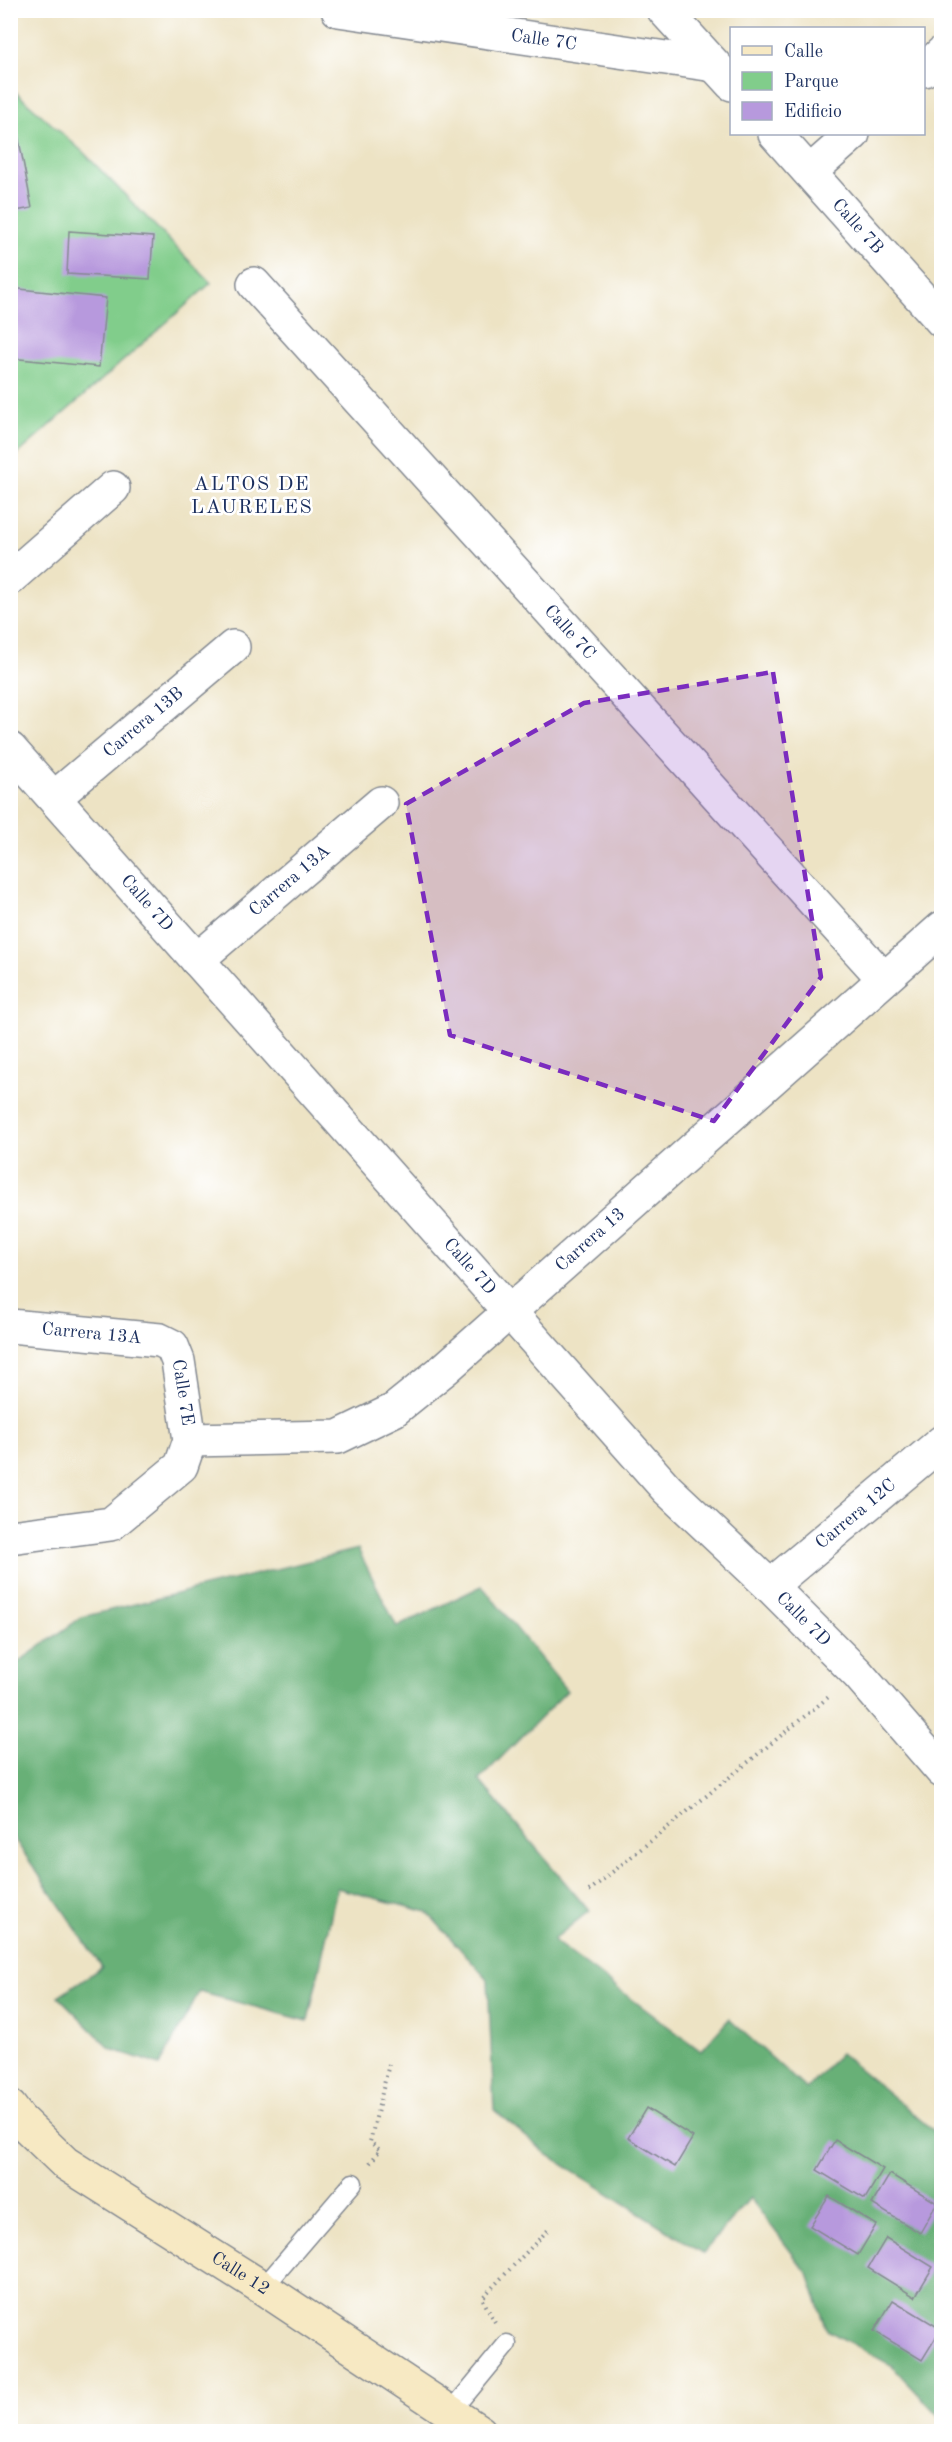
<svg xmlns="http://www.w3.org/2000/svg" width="952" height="2442" viewBox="0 0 952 2442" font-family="'Old Standard TT',serif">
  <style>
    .green { fill: #81cd8b; stroke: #4e7e74; stroke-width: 1.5 }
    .forest { fill: #68b077; stroke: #42706a; stroke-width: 1.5 }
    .building { fill: #b799dd }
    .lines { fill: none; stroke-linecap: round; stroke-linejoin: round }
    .lane-casing { stroke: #848991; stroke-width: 21 }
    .street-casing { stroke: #848991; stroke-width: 36 }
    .secondary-casing { stroke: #848991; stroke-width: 36 }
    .path { stroke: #848991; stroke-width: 4; stroke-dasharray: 1.5 4.5; stroke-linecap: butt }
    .lane { stroke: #fff; stroke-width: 18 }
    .street { stroke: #fff; stroke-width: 33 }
    .secondary { stroke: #f7e9c3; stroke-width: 33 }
    .marked { fill: #7b2cbf; fill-opacity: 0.2; stroke: #7b2cbf; stroke-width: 4.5; stroke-dasharray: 12 8; stroke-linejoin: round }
    .labels { text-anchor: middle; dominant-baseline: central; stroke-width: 5; stroke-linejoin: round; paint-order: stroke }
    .street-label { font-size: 18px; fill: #1b2f5e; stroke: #fff }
    .neighbourhood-label { font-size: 20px; letter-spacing: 1.5px; fill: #1b2f5e; stroke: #fff }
  </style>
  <rect width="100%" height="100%" fill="#fff"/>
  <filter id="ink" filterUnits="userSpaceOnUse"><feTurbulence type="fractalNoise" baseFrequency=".0167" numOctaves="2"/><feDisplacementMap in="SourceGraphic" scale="12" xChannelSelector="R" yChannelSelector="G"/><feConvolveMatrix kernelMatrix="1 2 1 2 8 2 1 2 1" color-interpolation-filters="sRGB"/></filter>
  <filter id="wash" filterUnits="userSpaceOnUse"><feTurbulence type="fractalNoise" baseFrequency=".008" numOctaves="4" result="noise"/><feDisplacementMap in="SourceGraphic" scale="24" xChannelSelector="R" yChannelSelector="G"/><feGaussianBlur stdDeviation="1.35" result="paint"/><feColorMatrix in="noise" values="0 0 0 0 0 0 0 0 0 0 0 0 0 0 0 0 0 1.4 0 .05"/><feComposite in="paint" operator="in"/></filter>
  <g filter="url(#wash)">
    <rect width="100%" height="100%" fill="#ede3c4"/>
    <path class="green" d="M11,88l72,64 128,131 -200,177z"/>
    <path class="forest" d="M358,1549l39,78 85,-41 85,105 -88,89 110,131 -36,29 148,111 28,-32 77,70 34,-36 101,84v281l-50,-53 -64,-35 -19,-56 -58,-76 -47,55 -155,-98 -54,-45 -6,-130 -61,-68 -90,-24 -29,133 -109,-29 -39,73 -49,-16 -53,-53 44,-29 -91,-133 -1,-166 72,-51z"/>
    <g id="blocks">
      <g class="building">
        <path d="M18,135l14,73 -22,4v-76z"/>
        <path d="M69,231l84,6 -3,42 -83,-5z"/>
        <path d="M10,288l96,10 -7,69 -89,-9z"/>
        <path d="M646,2108l47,29 -18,30 -47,-29z"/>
        <path d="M835,2140l48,29 -18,30 -48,-29z"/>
        <path d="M890,2174l47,29 -17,30 -48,-29z"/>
        <path d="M829,2196l47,29 -18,30 -48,-29z"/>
        <path d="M886,2238l47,29 -18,30 -47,-29z"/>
        <path d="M893,2300l48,29 -19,31 -48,-29z"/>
      </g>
    </g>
  </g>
  <g filter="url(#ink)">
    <use href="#blocks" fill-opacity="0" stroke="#848991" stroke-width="1.5"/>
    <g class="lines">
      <g class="lane-casing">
        <g id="lane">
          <path d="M263,2288l90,-105"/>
          <path d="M451,2412l56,-68"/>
        </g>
      </g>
      <g class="street-casing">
        <g id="street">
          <path id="s1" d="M338,10l376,55"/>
          <path d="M664,10l68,74"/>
          <path d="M924,70l18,-17"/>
          <path id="s2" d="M775,134l167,187"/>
          <path d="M810,172l43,-38"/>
          <path id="s3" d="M254,284l630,695"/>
          <path d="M10,578l103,-90"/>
          <path id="s4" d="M10,749l657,740 103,97 88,88 84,97"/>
          <path id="s5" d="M54,798l179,-151"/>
          <path id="s6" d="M197,960l184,-157"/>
          <path id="s7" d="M10,1326l150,14 12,6 6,15 12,79 -9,26 -70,58 -101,13"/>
          <path id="s8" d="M190,1440l148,-3 56,-27 52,-42 496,-440"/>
          <path id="s9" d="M770,1586l172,-144"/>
        </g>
      </g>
      <g class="secondary-casing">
        <g id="secondary">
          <path id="s10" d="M10,2107l9,12 46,44 198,125 217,144"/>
        </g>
      </g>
      <g class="path">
        <path d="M589,1891l242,-196"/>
        <path d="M370,2163l10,-13 -10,-8 20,-82"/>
        <path d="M495,2322l-13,-24 66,-68"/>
      </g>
      <use href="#lane" class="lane"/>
      <use href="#street" class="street"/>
      <use href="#secondary" class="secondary"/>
    </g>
  </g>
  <path class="marked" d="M773,672l48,305 -107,144 -264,-86 -44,-231 178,-101z"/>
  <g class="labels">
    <g class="street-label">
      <text stroke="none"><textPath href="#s1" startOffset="208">Calle 7C</textPath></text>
      <text stroke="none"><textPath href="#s2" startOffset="124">Calle 7B</textPath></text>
      <text stroke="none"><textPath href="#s3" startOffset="470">Calle 7C</textPath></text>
      <text stroke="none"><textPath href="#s5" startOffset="117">Carrera 13B</textPath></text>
      <text stroke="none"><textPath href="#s6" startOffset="122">Carrera 13A</textPath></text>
      <text stroke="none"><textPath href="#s4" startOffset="206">Calle 7D</textPath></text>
      <text stroke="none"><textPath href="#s8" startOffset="470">Carrera 13</textPath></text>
      <text stroke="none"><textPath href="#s4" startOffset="692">Calle 7D</textPath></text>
      <text stroke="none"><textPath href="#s7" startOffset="82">Carrera 13A</textPath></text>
      <text stroke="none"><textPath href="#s7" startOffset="212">Calle 7E</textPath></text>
      <text stroke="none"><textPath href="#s9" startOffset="112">Carrera 12C</textPath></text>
      <text stroke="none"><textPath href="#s4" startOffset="1178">Calle 7D</textPath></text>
      <text stroke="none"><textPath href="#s10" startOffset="286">Calle 12</textPath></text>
    </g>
    <g class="neighbourhood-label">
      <text x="252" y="485">ALTOS DE<tspan x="252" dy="23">LAURELES</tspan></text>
    </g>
  </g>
  <rect width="952" height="2442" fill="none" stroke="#fff" stroke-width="36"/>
  <rect x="730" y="27" width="195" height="108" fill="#ffffff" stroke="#a4acbf" stroke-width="1.5"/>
  <rect x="742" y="46" width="30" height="9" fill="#f7e9c3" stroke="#a4acbf" stroke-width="1.5"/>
  <text x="784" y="57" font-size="18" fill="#1b2f5e">Calle</text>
  <rect x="742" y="72" width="30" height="18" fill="#81cd8b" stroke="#a4acbf" stroke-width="1.5"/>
  <text x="784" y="87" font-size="18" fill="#1b2f5e">Parque</text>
  <rect x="742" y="102" width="30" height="18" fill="#b799dd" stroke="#a4acbf" stroke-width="1.5"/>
  <text x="784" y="117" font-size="18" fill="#1b2f5e">Edificio</text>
</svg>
